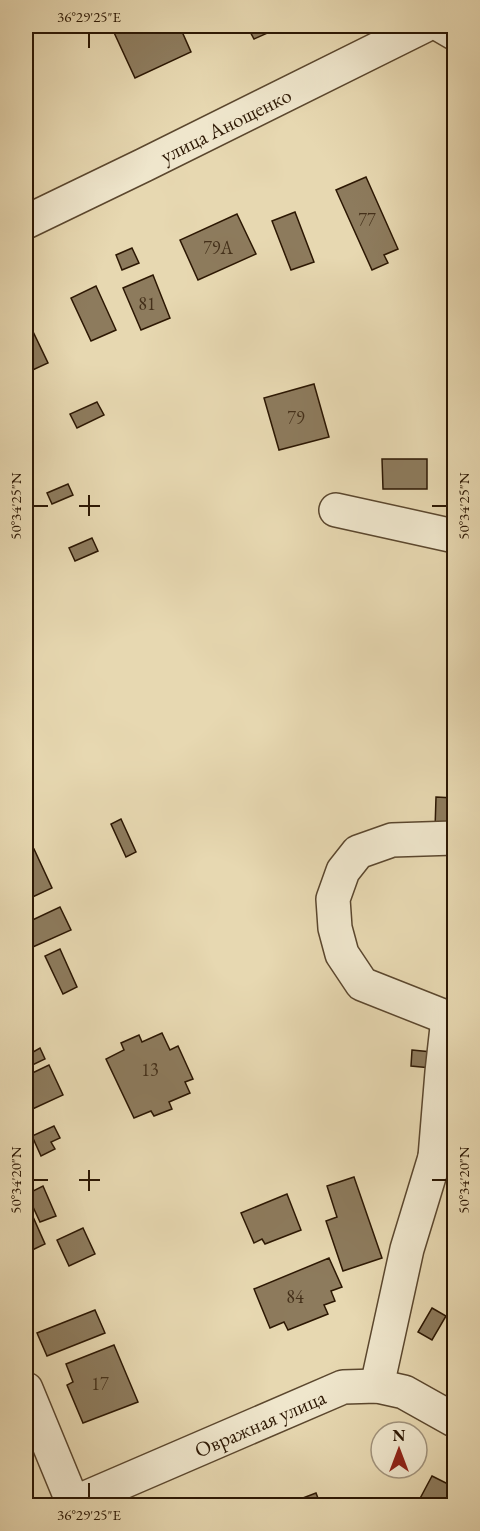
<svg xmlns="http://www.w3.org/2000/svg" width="480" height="1531" viewBox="0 0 480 1531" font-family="'EB Garamond',serif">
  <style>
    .building { fill: #8d7b5d; stroke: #2c1703; stroke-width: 1.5 }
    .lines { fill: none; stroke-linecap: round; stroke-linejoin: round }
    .minor-casing { stroke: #5b472e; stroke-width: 36 }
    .minor { stroke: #efe6cc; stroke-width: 33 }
    .ticks { fill: none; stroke: #2c1703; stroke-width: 2 }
    .labels { text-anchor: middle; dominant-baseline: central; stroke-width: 6; stroke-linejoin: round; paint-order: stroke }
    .number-label { font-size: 18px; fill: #44301a }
    .street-label { font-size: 21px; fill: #2c1703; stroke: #efe6cc }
    .neatline { fill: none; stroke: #2c1703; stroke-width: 2 }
    .ticks-label { font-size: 15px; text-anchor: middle; fill: #2c1703 }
  </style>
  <rect width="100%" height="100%" fill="#e7d8b1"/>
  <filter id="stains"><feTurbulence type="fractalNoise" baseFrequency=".00333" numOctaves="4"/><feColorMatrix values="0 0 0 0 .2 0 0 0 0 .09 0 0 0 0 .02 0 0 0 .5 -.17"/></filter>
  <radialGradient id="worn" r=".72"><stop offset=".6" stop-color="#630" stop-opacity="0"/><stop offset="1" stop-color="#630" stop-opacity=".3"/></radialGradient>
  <g class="building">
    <path d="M111,26h71l-2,1 11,25 -56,26z"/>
    <path d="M247,26h36l-29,13z"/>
    <path d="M366,177l32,72 -14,6 4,8 -16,7 -36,-80z"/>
    <path d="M295,212l19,50 -23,8 -19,-49z"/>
    <path d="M237,214l19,40 -58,26 -18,-40z"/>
    <path d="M132,248l7,15 -17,7 -6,-15z"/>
    <path d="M153,275l17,43 -29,12 -18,-42z"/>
    <path d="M96,286l20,44 -25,11 -20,-43z"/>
    <path d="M26,317l22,46 -22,10z"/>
    <path d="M314,384l15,53 -50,13 -15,-52z"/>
    <path d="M97,402l7,13 -27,13 -7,-14z"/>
    <path d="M382,459h45v30h-44z"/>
    <path d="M68,484l5,11 -21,9 -5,-11z"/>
    <path d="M92,538l6,13 -23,10 -6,-13z"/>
    <path d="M436,797l18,1v32l-19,-1z"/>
    <path d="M121,819l15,33 -10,5 -15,-33z"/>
    <path d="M34,849l18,39 -26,12v-47z"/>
    <path d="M60,907l11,23 -45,20v-27z"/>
    <path d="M60,949l17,38 -14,7 -18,-38z"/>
    <path d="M162,1033l8,17 8,-4 15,33 -8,3 5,11 -21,9 3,7 -18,7 -3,-5 -17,7 -28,-59 18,-9 -3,-7 18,-8 3,7z"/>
    <path d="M40,1048l5,11 -19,9v-12z"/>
    <path d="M412,1050l20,2 -1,16 -20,-2z"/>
    <path d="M49,1065l14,30 -37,17v-36z"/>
    <path d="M54,1126l6,12 -9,4 4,7 -14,7 -9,-20z"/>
    <path d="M354,1177l28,81 -39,13 -17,-50 11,-4 -10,-31z"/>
    <path d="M43,1186l13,30 -16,6 -13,-28z"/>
    <path d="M287,1194l14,36 -36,14 -3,-5 -8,4 -13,-30z"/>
    <path d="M26,1201l19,43 -19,9z"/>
    <path d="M83,1228l12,26 -26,12 -12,-26z"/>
    <path d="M329,1258l13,29 -11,4 4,10 -11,4 4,9 -40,16 -4,-8 -14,6 -16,-39z"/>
    <path d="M432,1308l14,8 -14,24 -14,-8z"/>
    <path d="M95,1310l10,23 -58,23 -10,-23z"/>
    <path d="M114,1345l24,57 -55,21 -16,-38 6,-3 -7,-18z"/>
    <path d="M432,1476l22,11v19h-38z"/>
    <path d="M316,1493l5,13h-39z"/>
  </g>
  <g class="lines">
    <g class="minor-casing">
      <g id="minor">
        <path d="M442,26l12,7"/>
        <path id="s1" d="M26,222l118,-57 280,-139"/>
        <path d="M336,510l118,26"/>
        <path d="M454,838l-62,2 -34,12 -15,19 -10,28 2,29 7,26 20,30 86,34 6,-3"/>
        <path d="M435,1157l7,-85 6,-54"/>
        <path d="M377,1386l30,-137 28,-92 19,-21"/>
        <path d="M26,1389l47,114"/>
        <path id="s2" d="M67,1506l276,-119 34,-1 27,6 50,28"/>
      </g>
    </g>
    <use href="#minor" class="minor"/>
  </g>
  <path class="ticks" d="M89,33v15M89,495v21M33,506h15M79,506h21M432,506h15M89,1170v21M33,1180h15M79,1180h21M432,1180h15M89,1483v15"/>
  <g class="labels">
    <g class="number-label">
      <text x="367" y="219">77</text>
      <text x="218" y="247">79А</text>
      <text x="147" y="303">81</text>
      <text x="296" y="417">79</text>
      <text x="150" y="1069">13</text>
      <text x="295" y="1296">84</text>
      <text x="100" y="1383">17</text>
    </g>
    <g class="street-label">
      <text stroke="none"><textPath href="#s1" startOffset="222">улица Анощенко</textPath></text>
      <text stroke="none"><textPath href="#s2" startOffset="210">Овражная улица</textPath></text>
    </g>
  </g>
  <rect width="480" height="1531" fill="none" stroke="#e7d8b1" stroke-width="66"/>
  <g transform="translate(399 1450)"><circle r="28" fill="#efe6cc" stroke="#a1937c" stroke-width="1.5"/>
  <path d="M0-4.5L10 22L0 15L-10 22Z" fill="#8f2418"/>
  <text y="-9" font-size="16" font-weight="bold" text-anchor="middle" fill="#2c1703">N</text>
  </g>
  <rect x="33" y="33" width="414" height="1465" class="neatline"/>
  <g class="ticks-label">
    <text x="89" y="22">36°29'25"E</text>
    <text transform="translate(16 506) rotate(-90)" y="5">50°34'25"N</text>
    <text transform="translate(464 506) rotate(-90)" y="5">50°34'25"N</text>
    <text transform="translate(16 1180) rotate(-90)" y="5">50°34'20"N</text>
    <text transform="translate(464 1180) rotate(-90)" y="5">50°34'20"N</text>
    <text x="89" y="1520">36°29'25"E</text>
  </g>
  <rect width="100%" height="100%" filter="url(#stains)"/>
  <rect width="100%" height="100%" fill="url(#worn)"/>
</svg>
